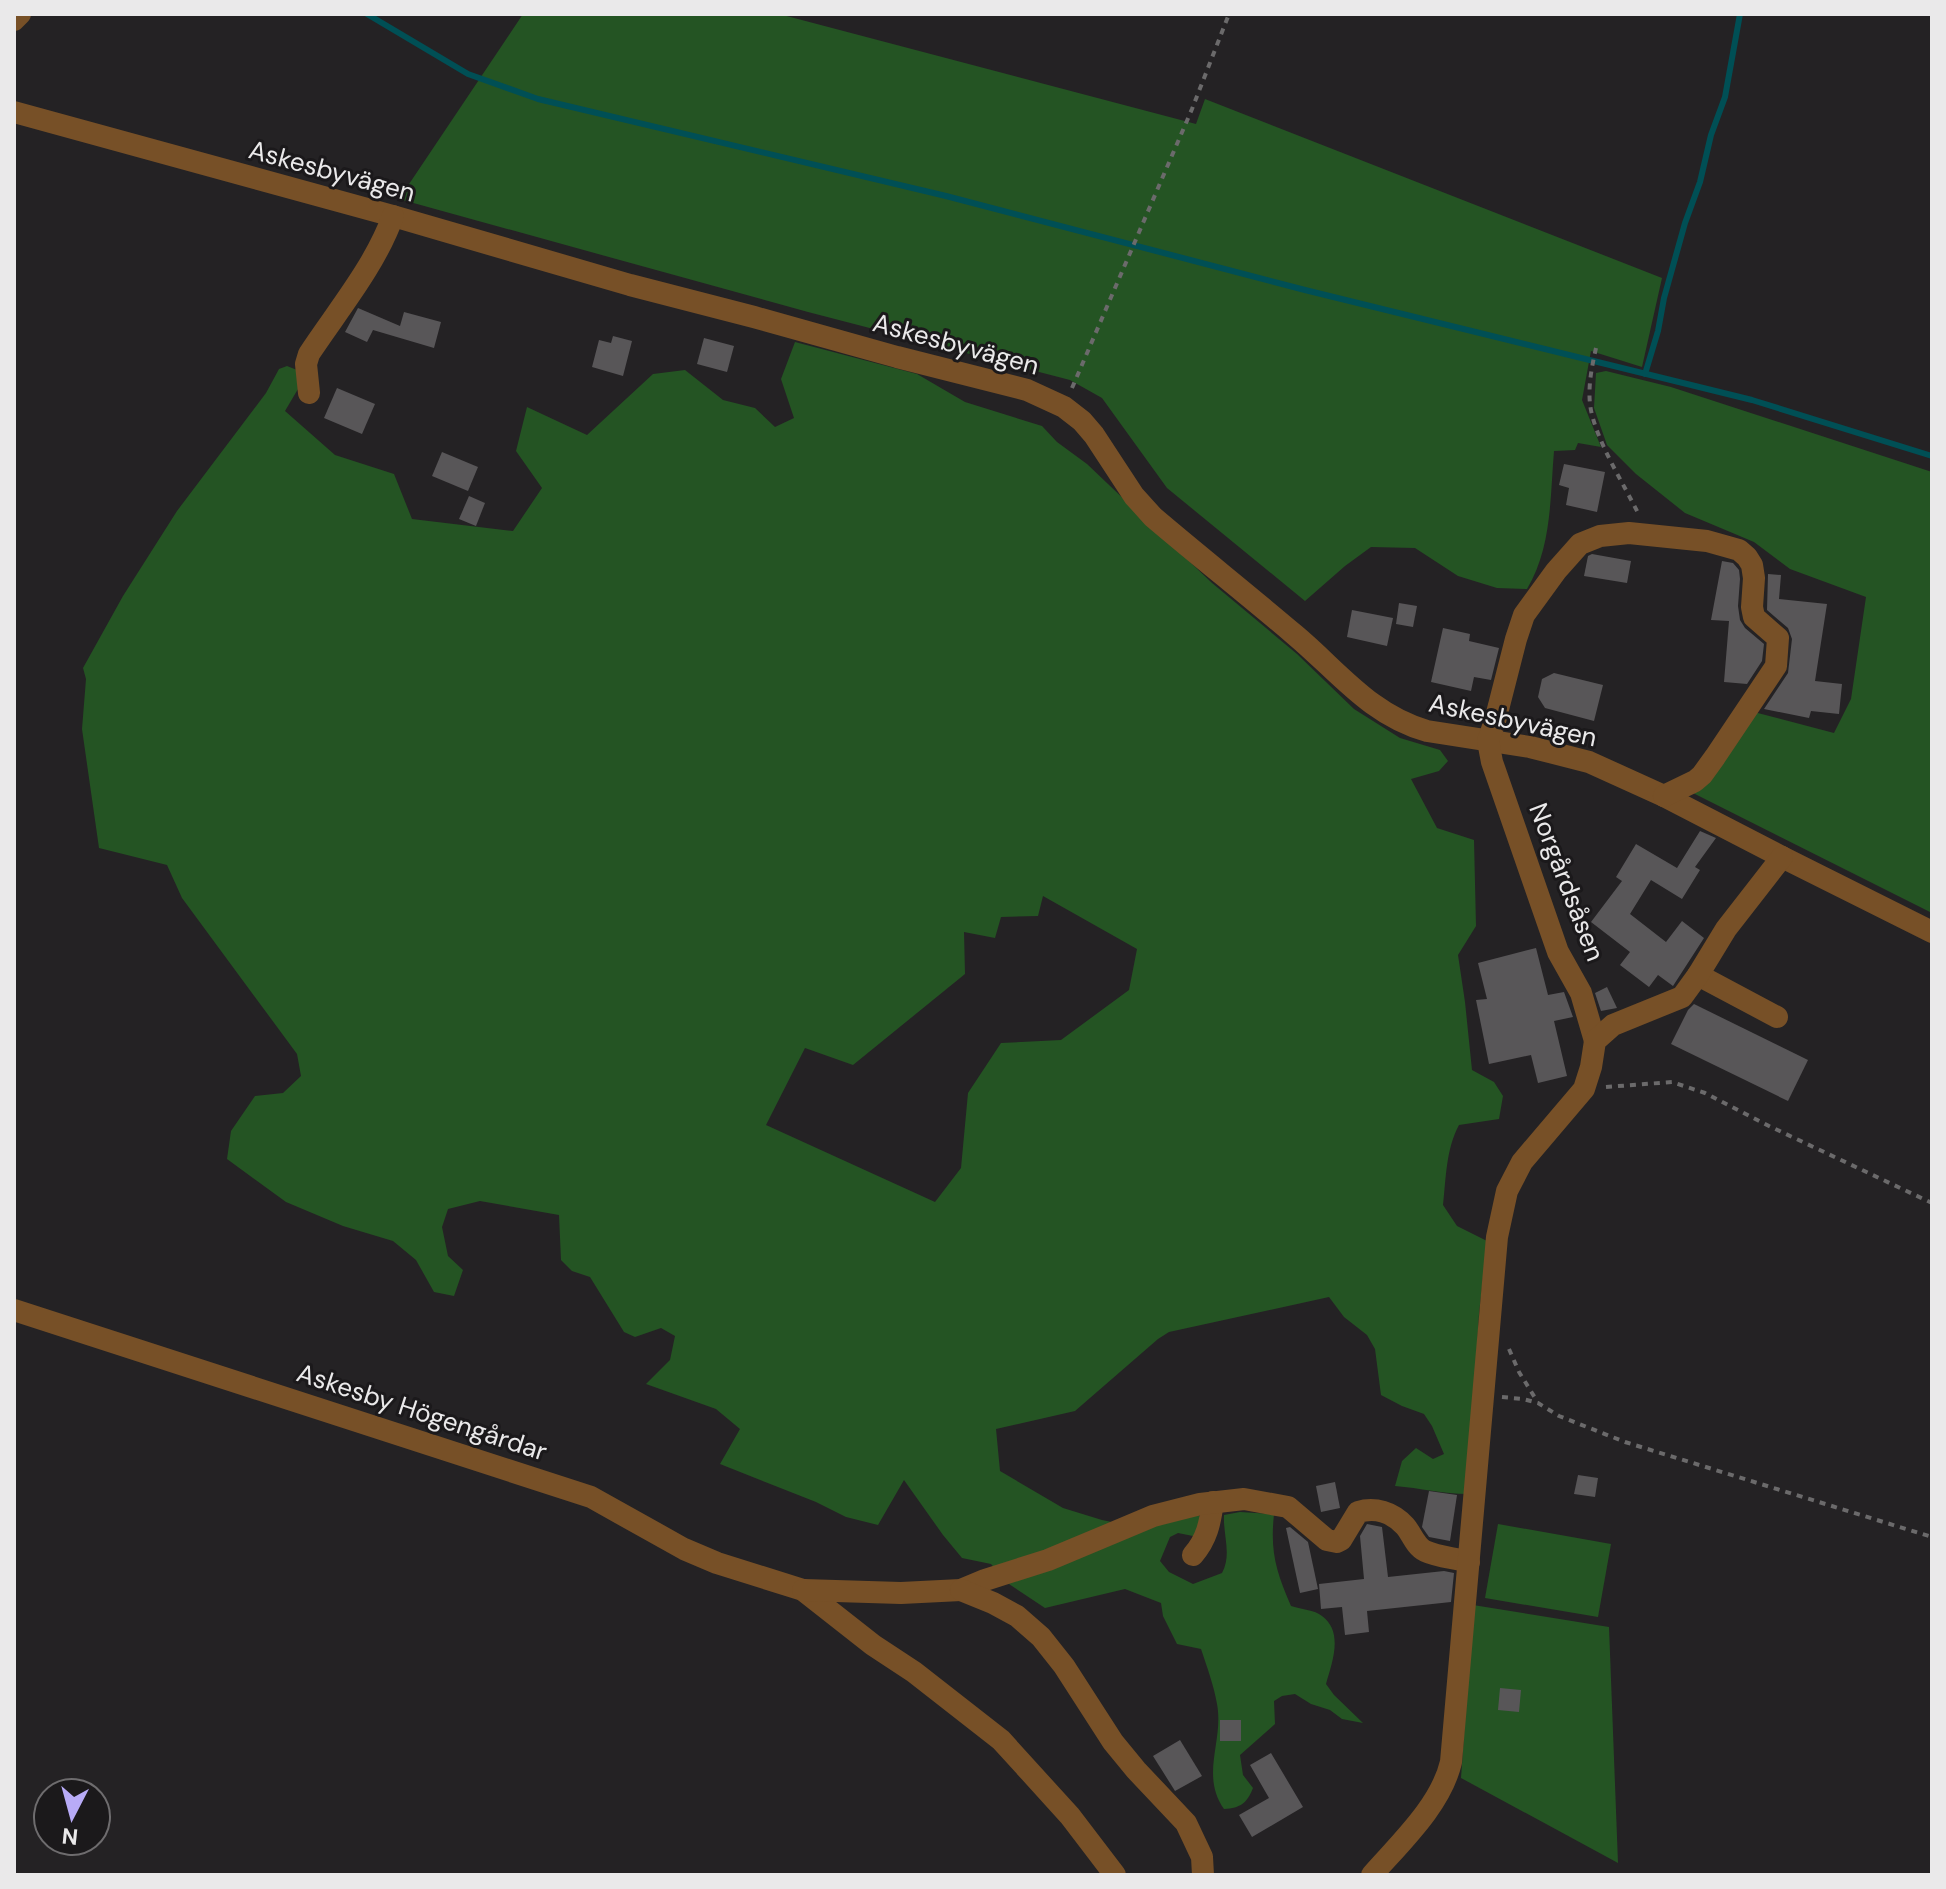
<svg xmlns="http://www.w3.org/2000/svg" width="1946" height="1889" viewBox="0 0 1946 1889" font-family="'DM Sans',sans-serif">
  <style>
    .green { fill: #245423; fill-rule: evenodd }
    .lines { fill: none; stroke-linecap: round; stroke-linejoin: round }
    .stream { stroke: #004f55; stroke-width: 6 }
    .building { fill: #585658 }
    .path { stroke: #6b6a6b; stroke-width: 4; stroke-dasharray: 6 6; stroke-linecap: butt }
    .minor { stroke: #775027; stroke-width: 22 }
    .labels { text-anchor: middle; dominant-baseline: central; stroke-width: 6; stroke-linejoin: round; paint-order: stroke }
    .street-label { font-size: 26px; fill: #eae9ea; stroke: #1b191b }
  </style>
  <rect width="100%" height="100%" fill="#242224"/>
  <g class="green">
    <path d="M523,14h256l417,110 9,-25 457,179 -20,89 -51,-16 -9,49 19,47 -23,-4 -3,7 -21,1c-4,47 -2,96 -27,138l-30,-1 -39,-12 -43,-28 -44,-1 -26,19 -40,35 -138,-113 -65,-90 -32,-18 -262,-68 -409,-113z"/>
    <path d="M795,342l122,32 48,28 77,24 15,16 30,22 125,119 85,71 57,55 46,29 40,12 8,11 -9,10 -28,8 26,49 37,12 2,86 -18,29 7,47 7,68 22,12 9,14 -4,23 -40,6c-13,24 -13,53 -16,80l14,21 30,15 -8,73 -11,180c-25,0 -48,-6 -73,-8l7,-25 14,-13 17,11 11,-5 -12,-28 -8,-12 -22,-8 -21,-11 -6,-46 -8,-14 -23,-18 -15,-20 -160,35 -11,7 -83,72 -79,18 4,42 63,37 39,12 29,6 67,-14 5,14 -10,10 -15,-3 -8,4 -10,24 9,11 24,12 29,-11c10,-19 1,-37 2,-58l16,-3 34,2c-4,38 2,57 17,92 9,3 24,4 31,10 22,16 10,47 4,68l8,11 29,28 -21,-4 -12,-9 -19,-6 -16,-10 -13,2 -8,5 1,23 -35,31 3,20 10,13c-6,15 -12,20 -29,21 -24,-34 0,-68 -7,-105 -3,-18 -10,-37 -16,-55l-24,-5 -14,-28 -2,-13 -36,-14 -80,19 -36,-24 -18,-20 -29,-6 -19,-23 -39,-55 -26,45 -32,-8 -30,-15 -96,-38 20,-35 -24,-20 -70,-25 24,-24 5,-24 -14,-8 -26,9 -11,-5 -34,-55 -18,-6 -11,-11 -2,-45 -79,-14 -32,8 -6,18 6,29 15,14 -9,26 -20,-4 -18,-32 -23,-19 -50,-15 -57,-24 -59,-43 4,-28 24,-35 28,-3 18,-17 -4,-22 -115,-156 -15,-33 -68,-17 -17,-119 4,-50 -3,-11 40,-72 54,-85 89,-118 13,-24 8,-3 10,4 1,19 -13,22 50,44 59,19 18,45 101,12 29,-43 -26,-37 11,-44 60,28 66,-61 32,-4 38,30 32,8 20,19 19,-9 -13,-39zM1043,896l94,53 -8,41 -68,50 -60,3 -33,50 -7,75 -26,34 -169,-77 39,-77 48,17 112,-91 -1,-42 31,6 6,-21 37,-1z"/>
    <path d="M1606,371l65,16 261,85v441l-239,-120 57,-82 84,22 17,-34 15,-102 -76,-28 -36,-27 -69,-29 -49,-39 -29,-29 -13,-37 2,-35z"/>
    <path d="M1498,1524l113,20 -13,73 -113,-19z"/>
    <path d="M1473,1605l136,22 9,236 -157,-85z"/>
  </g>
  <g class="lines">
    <g class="stream">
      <path d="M367,14l101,60 70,25 408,97 359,94 447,110 180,56"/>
      <path d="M1645,374l13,-43 6,-33 21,-75 15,-41 11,-47 14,-38 15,-83"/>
    </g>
  </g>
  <g class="building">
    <path d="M358,308l42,18 4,-14 37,10 -7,26 -61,-18 -6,12 -22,-10z"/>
    <path d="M613,336l19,5 -9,35 -31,-9 7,-27 12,3z"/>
    <path d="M704,338l30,8 -7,26 -30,-8z"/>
    <path d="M337,388l38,16 -13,30 -38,-16z"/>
    <path d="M442,452l36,15 -10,24 -36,-15z"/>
    <path d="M1564,464l41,8 -8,40 -31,-7 3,-17 -10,-3z"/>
    <path d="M469,496l16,7 -9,23 -17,-7z"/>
    <path d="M1592,554l39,7 -4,22 -43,-7 4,-20z"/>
    <path d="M1722,561l11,2 6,7 1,9 -2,27 2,14 5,8 19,16 -2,17 -15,23 -23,-2 5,-61 -18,-1z"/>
    <path d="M1768,574l13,1 -2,24 48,5 -12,77 27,3 -3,30 -28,-3 -2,7 -45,-9 24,-36 4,-34 -4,-11 -21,-18z"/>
    <path d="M1399,603l18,3 -4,21 -17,-3z"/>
    <path d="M1352,610l41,8 -6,28 -40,-9z"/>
    <path d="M1443,628l27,6 -1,7 30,7 -8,32 -17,-3 -3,14 -40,-9z"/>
    <path d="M1554,673l49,12 -9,36 -49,-13 -7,-11 4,-18z"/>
    <path d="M1700,831l16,7 -21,29 5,3 -18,29 -31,-19 -21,34 36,28 16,-21 22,17 -31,48 -15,-11 -9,12 -29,-22 10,-13 -39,-30 31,-41 -6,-4 20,-33 41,24z"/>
    <path d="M1536,948l12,47 16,-3 9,25 -19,4 13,55 -29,7 -7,-28 -42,9 -13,-64 11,-1 -9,-36z"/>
    <path d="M1607,987l10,21 -16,3 -6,-18z"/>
    <path d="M1694,1004l114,56 -20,41 -117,-57 17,-34z"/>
    <path d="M1578,1475l20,3 -3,19 -21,-3z"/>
    <path d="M1335,1482l5,26 -19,4 -5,-26z"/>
    <path d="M1429,1491l28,4 -7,46 -21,-4 -7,-10z"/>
    <path d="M1367,1524l15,3 6,50 56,-6 10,2 -3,29 -84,9 2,21 -24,3 -3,-28 -21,2 -2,-25 45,-5 -4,-43z"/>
    <path d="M1290,1527l18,15 10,47 -18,4 -14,-65z"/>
    <path d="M1500,1688l21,2 -2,22 -21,-2z"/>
    <rect x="1220" y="1720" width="21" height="21"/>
    <path d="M1180,1740l22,36 -27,15 -22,-35z"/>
    <path d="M1271,1753l32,54 -51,30 -13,-22 30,-17 -19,-33z"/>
  </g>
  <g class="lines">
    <g class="path">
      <path d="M1596,348c-4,18 -8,37 -6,56 4,34 34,80 49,111"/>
      <path d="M1072,388l120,-279 37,-95"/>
      <path d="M1606,1087l66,-5 33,11 64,33 163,77"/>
      <path d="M1509,1349l10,23 18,29"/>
      <path d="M1502,1397l21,2 15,4 21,13 66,26 307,95"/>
    </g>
    <g class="minor">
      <path d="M14,20l6,-6"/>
      <path d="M14,112l379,104 237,69 124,32 143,40 130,33 37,17 18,14 12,14 40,61 19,21c47,40 95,78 142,118 43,36 75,80 132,96l103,16 59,15 75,34 118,61 150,75"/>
      <path d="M309,393l-3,-29 3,-10c29,-44 66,-88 84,-138"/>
      <path d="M1698,975l79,42"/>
      <path d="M1595,1041l-14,-48 -23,-41 -66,-190 -4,-21 7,-20 21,-82 8,-24 32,-44 24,-27 20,-8 29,-3 78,8 32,9 8,7 5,8 2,13 -2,29 2,10 24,21 -2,28 -61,91 -13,18 -7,6 -31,15"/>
      <path d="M14,1310l577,187 93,52 33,14 86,27 70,55 41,27 87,68 69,76 45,59"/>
      <path d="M1193,1555c14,-16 17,-32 20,-53"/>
      <path d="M803,1590l98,3 60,-3 24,-10 63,-20 105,-44 47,-12 44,-5 44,8 39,33 10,2 4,-2 17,-28c17,-5 34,0 47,14 7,8 10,20 20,25 13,6 30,7 44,11"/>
      <path d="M961,1590l32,13 24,13 24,21 23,29 49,76 23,28 50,53 16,34 1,18"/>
      <path d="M1372,1875c29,-33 69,-70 79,-113l46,-525 10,-46 15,-29 62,-73 7,-22 4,-26 18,-16 69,-28 16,-22 28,-46 56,-72"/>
    </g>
  </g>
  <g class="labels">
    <g class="street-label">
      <text transform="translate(332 171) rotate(15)">Askesbyvägen</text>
      <text transform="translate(956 344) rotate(15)">Askesbyvägen</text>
      <text transform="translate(1513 720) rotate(12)">Askesbyvägen</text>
      <text transform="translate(1567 882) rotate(69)">Norgårdsåsen</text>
      <text transform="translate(422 1412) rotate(18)">Askesby Högengårdar</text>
    </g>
  </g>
  <rect width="1946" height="1889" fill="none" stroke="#eae9ea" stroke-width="32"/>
  <g transform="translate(72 1817) rotate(186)"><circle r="38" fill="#1b191b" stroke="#6e6c6e" stroke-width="2"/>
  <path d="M0-6L14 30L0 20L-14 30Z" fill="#b8abf7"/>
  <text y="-12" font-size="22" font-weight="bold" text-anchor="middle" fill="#eae9ea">N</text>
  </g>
</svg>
